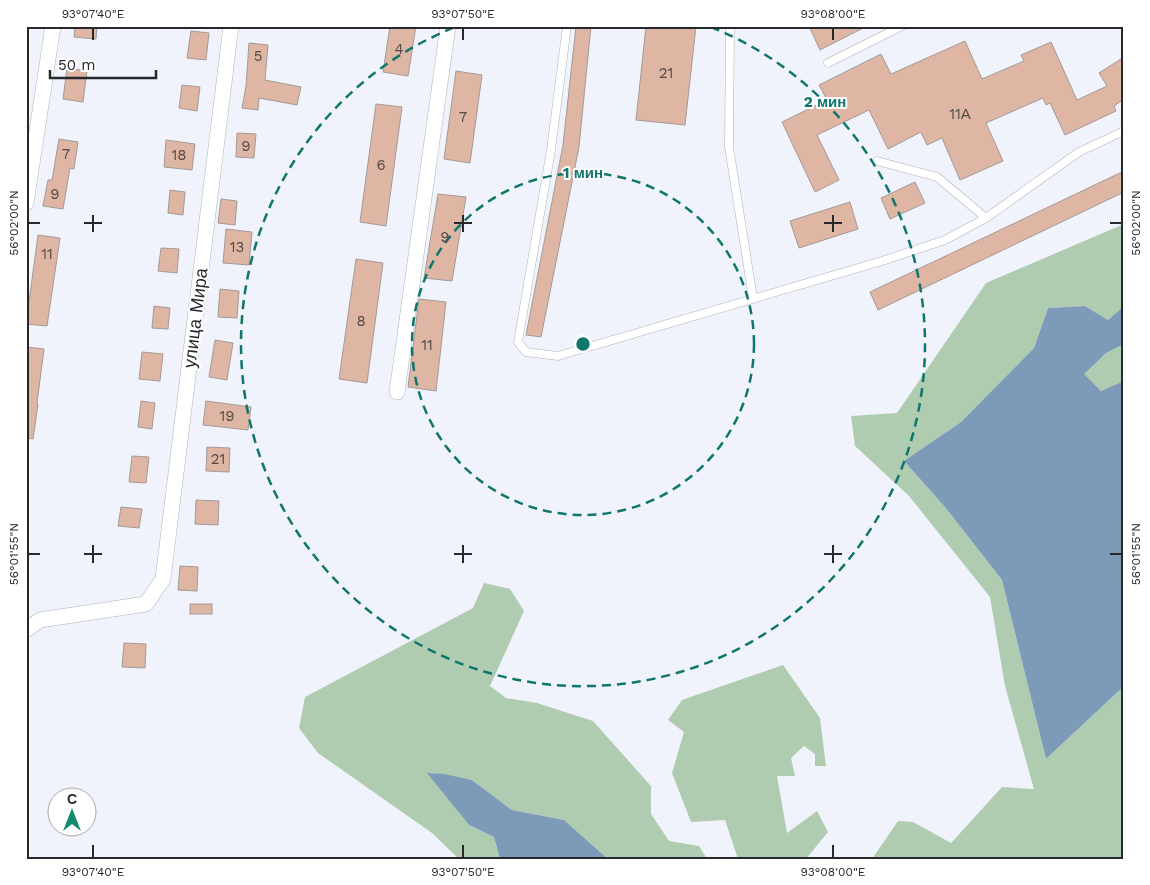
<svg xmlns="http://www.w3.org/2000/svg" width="1150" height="885" viewBox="0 0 1150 885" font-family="'Work Sans',sans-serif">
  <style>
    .green { fill: #afccb0 }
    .water { fill: #7d9bb9 }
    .building { fill: #dfb5a3; stroke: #a39a97 }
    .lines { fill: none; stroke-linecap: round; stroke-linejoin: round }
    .service-casing { stroke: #b0b2ba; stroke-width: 9 }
    .minor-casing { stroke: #b0b2ba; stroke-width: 16 }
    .service { stroke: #fff; stroke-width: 8 }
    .minor { stroke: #fff; stroke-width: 15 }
    .ticks { fill: none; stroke: #27282b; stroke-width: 2 }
    .ring { fill: none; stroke: #0f766e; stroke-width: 2.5; stroke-dasharray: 9 6 }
    .labels { text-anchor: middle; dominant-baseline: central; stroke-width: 4; stroke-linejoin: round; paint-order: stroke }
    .number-label { font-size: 15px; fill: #554b49 }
    .street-label { font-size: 18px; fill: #27282b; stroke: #fff }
    .centre { fill: #0f766e; stroke: #fff; stroke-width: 2.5 }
    .ring-label { font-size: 15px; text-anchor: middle; font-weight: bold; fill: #0f766e; stroke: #fff; stroke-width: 4; stroke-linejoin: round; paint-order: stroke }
    .neatline { fill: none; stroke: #27282b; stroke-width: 2 }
    .ticks-label { font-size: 12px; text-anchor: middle; fill: #27282b }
  </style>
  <rect width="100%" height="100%" fill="#f0f3fb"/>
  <g class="green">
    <path d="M1124,224v82l-16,14 -23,-14 -37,2 -14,40 -73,74 -57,39 41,46 57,73 44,179 78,-73v173h-252l26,-38 15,1 38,21 51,-56 32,2 -29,-103 -15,-89 -81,-101 -54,-50 -4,-30 46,-3 89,-130z"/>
    <path d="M1124,344v37l-23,10 -18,-17 23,-21z"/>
    <path d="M484,583l26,6 14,22 -34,75 16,12 31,5 56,18 58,65v28l18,27 30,5 8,13h-99l-44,-39 -52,-10 -40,-30 -44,-7 41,52 25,12 6,22h-41l-27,-26 -114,-80 -19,-25 6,-31 168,-89z"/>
    <path d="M783,665l37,53 6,48h-11v-12l-11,-8 -13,12 4,18h-18l10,57 30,-22 11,21 -22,27h-68l-13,-39 -34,2 -19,-49 12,-41 -16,-12 14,-20z"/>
  </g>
  <g class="water">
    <path d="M1085,306l23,14 16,-14v38l-18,9 -22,21 17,17 23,-10v305l-78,73 -44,-179 -57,-73 -41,-46 57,-39 73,-74 14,-40z"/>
    <path d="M427,773l17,1 28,6 40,30 52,10 44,39h-108l-6,-22 -25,-12z"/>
  </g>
  <g class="building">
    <path d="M75,26h22l-1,13 -22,-2z"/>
    <path d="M390,26h26l-8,50 -25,-4z"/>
    <path d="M576,26h15l-12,121 -38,190 -15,-2 37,-190z"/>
    <path d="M646,26h50l-11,99 -49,-5z"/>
    <path d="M809,26h58l-47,24z"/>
    <path d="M191,31l18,2 -3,27 -19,-2z"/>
    <path d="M965,41l17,38 42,-18 -3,-6 30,-13 26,58 30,-14 -8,-13 25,-16v42l-10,7 2,5 -51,24 -15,-32 -4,2 -3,-7 -57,25 17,38 -43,19 -18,-42 -15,7 -6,-13 -33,17 -19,-39 -52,25 22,45 -24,12 -33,-70 45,-22 -8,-15 62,-31 10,20z"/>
    <path d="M249,43l19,2 -3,35 36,7 -4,18 -38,-7 -1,12 -16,-2 4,-22z"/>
    <path d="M67,68l20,3 -4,31 -20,-3z"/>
    <path d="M456,71l26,4 -12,88 -26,-4z"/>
    <path d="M182,85l18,2 -3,24 -18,-3z"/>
    <path d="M376,104l26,3 -16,119 -26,-4z"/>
    <path d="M237,133l19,1 -2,24 -18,-1z"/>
    <path d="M59,139l19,3 -4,27 -4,-1 -7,41 -20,-3 5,-26h4z"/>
    <path d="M166,140l29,4 -3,26 -28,-3z"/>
    <path d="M1124,171v21l-246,118 -8,-18z"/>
    <path d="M915,182l10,21 -35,16 -9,-21z"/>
    <path d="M170,190l15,2 -2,23 -15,-2z"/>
    <path d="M438,194l28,3 -14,84 -28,-3z"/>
    <path d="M221,199l16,2 -2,24 -17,-2z"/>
    <path d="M850,202l8,27 -59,19 -9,-27z"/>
    <path d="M226,229l26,3 -3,33 -26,-2z"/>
    <path d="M38,235l22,3 -13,88 -21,-2z"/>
    <path d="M161,248l18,1 -2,24 -19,-2z"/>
    <path d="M356,259l27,4 -16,120 -28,-4z"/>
    <path d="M220,289l19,2 -2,27 -19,-1z"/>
    <path d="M419,299l27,3 -10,89 -28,-4z"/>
    <path d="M154,306l16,2 -2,21 -16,-1z"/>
    <path d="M215,340l18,3 -6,37 -18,-3z"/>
    <path d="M26,347l18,2 -7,54 1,1 -5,35 -7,-1z"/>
    <path d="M142,352l21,2 -3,27 -21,-2z"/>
    <path d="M141,401l14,2 -3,26 -14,-2z"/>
    <path d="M206,401l45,6 -3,23 -45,-5z"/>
    <path d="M207,447l23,1 -1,24 -23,-1z"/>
    <path d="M132,456l17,1 -3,26 -17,-1z"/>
    <path d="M196,500l23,1 -1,24 -23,-1z"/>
    <path d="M121,507l21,2 -3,19 -21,-2z"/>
    <path d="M180,566l18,1 -1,24 -19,-1z"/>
    <rect x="190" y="604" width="22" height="10"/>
    <path d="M124,643l22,1 -1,24 -23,-1z"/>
  </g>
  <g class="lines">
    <g class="service-casing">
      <g id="service">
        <path d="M567,26l-16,124 -33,192 8,10 32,4 324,-95 63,-21 41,-22 93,-66 45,-21"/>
        <path d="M730,26l-1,121 24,151"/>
        <path d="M828,63l74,-37"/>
        <path d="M877,161l60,16 49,41"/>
      </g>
    </g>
    <g class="minor-casing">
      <g id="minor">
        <path d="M26,203l27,-177"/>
        <path d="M397,392l51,-366"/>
        <path d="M26,630l14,-10 106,-16 17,-25 68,-553"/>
      </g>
    </g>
    <use href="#service" class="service"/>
    <use href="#minor" class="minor"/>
  </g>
  <path class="ticks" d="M93,28v12M463,28v12M833,28v12M93,215v17M463,215v17M833,215v17M28,223h12M84,223h18M454,223h18M824,223h18M1110,223h12M93,545v18M463,545v18M833,545v18M28,554h12M84,554h18M454,554h18M824,554h18M1110,554h12M93,845v13M463,845v13M833,845v13"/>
  <g class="ring">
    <circle cx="583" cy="344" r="171"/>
    <path d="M711 27A342 342 0 1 1 455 27"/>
  </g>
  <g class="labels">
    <g class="number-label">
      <text x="399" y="49">4</text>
      <text x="258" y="56">5</text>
      <text x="666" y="73">21</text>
      <text x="960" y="114">11А</text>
      <text x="463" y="117">7</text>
      <text x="246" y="146">9</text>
      <text x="66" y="154">7</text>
      <text x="179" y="155">18</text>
      <text x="381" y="165">6</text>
      <text x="55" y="194">9</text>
      <text x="445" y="237">9</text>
      <text x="237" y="247">13</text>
      <text x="47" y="254">11</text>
      <text x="361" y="321">8</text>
      <text x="427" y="345">11</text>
      <text x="227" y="416">19</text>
      <text x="218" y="459">21</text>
    </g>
    <g class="street-label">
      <text transform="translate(195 318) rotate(-83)">улица Мира</text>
    </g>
  </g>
  <circle cx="583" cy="344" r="8" class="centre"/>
  <g class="ring-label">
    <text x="825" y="107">2 мин</text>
    <text x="583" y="178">1 мин</text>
  </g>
  <rect width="1150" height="885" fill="none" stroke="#ffffff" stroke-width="55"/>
  <g transform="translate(72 812)"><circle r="24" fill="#ffffff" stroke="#a9a9aa"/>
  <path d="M0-4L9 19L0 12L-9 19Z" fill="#128b6e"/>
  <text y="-8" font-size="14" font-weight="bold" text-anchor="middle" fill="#27282b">С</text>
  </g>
  <path d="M50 70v8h106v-8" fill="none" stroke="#27282b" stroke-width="2.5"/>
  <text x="58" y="70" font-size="15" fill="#27282b" stroke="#ffffff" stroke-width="4" paint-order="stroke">50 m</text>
  <rect x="28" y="28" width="1094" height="830" class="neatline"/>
  <g class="ticks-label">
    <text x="93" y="18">93°07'40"E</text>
    <text x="463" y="18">93°07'50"E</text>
    <text x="833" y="18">93°08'00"E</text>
    <text transform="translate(14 223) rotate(-90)" y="4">56°02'00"N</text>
    <text transform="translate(1136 223) rotate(-90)" y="4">56°02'00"N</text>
    <text transform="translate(14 554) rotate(-90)" y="4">56°01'55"N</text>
    <text transform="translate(1136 554) rotate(-90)" y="4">56°01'55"N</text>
    <text x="93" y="876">93°07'40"E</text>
    <text x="463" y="876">93°07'50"E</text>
    <text x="833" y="876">93°08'00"E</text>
  </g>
</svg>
